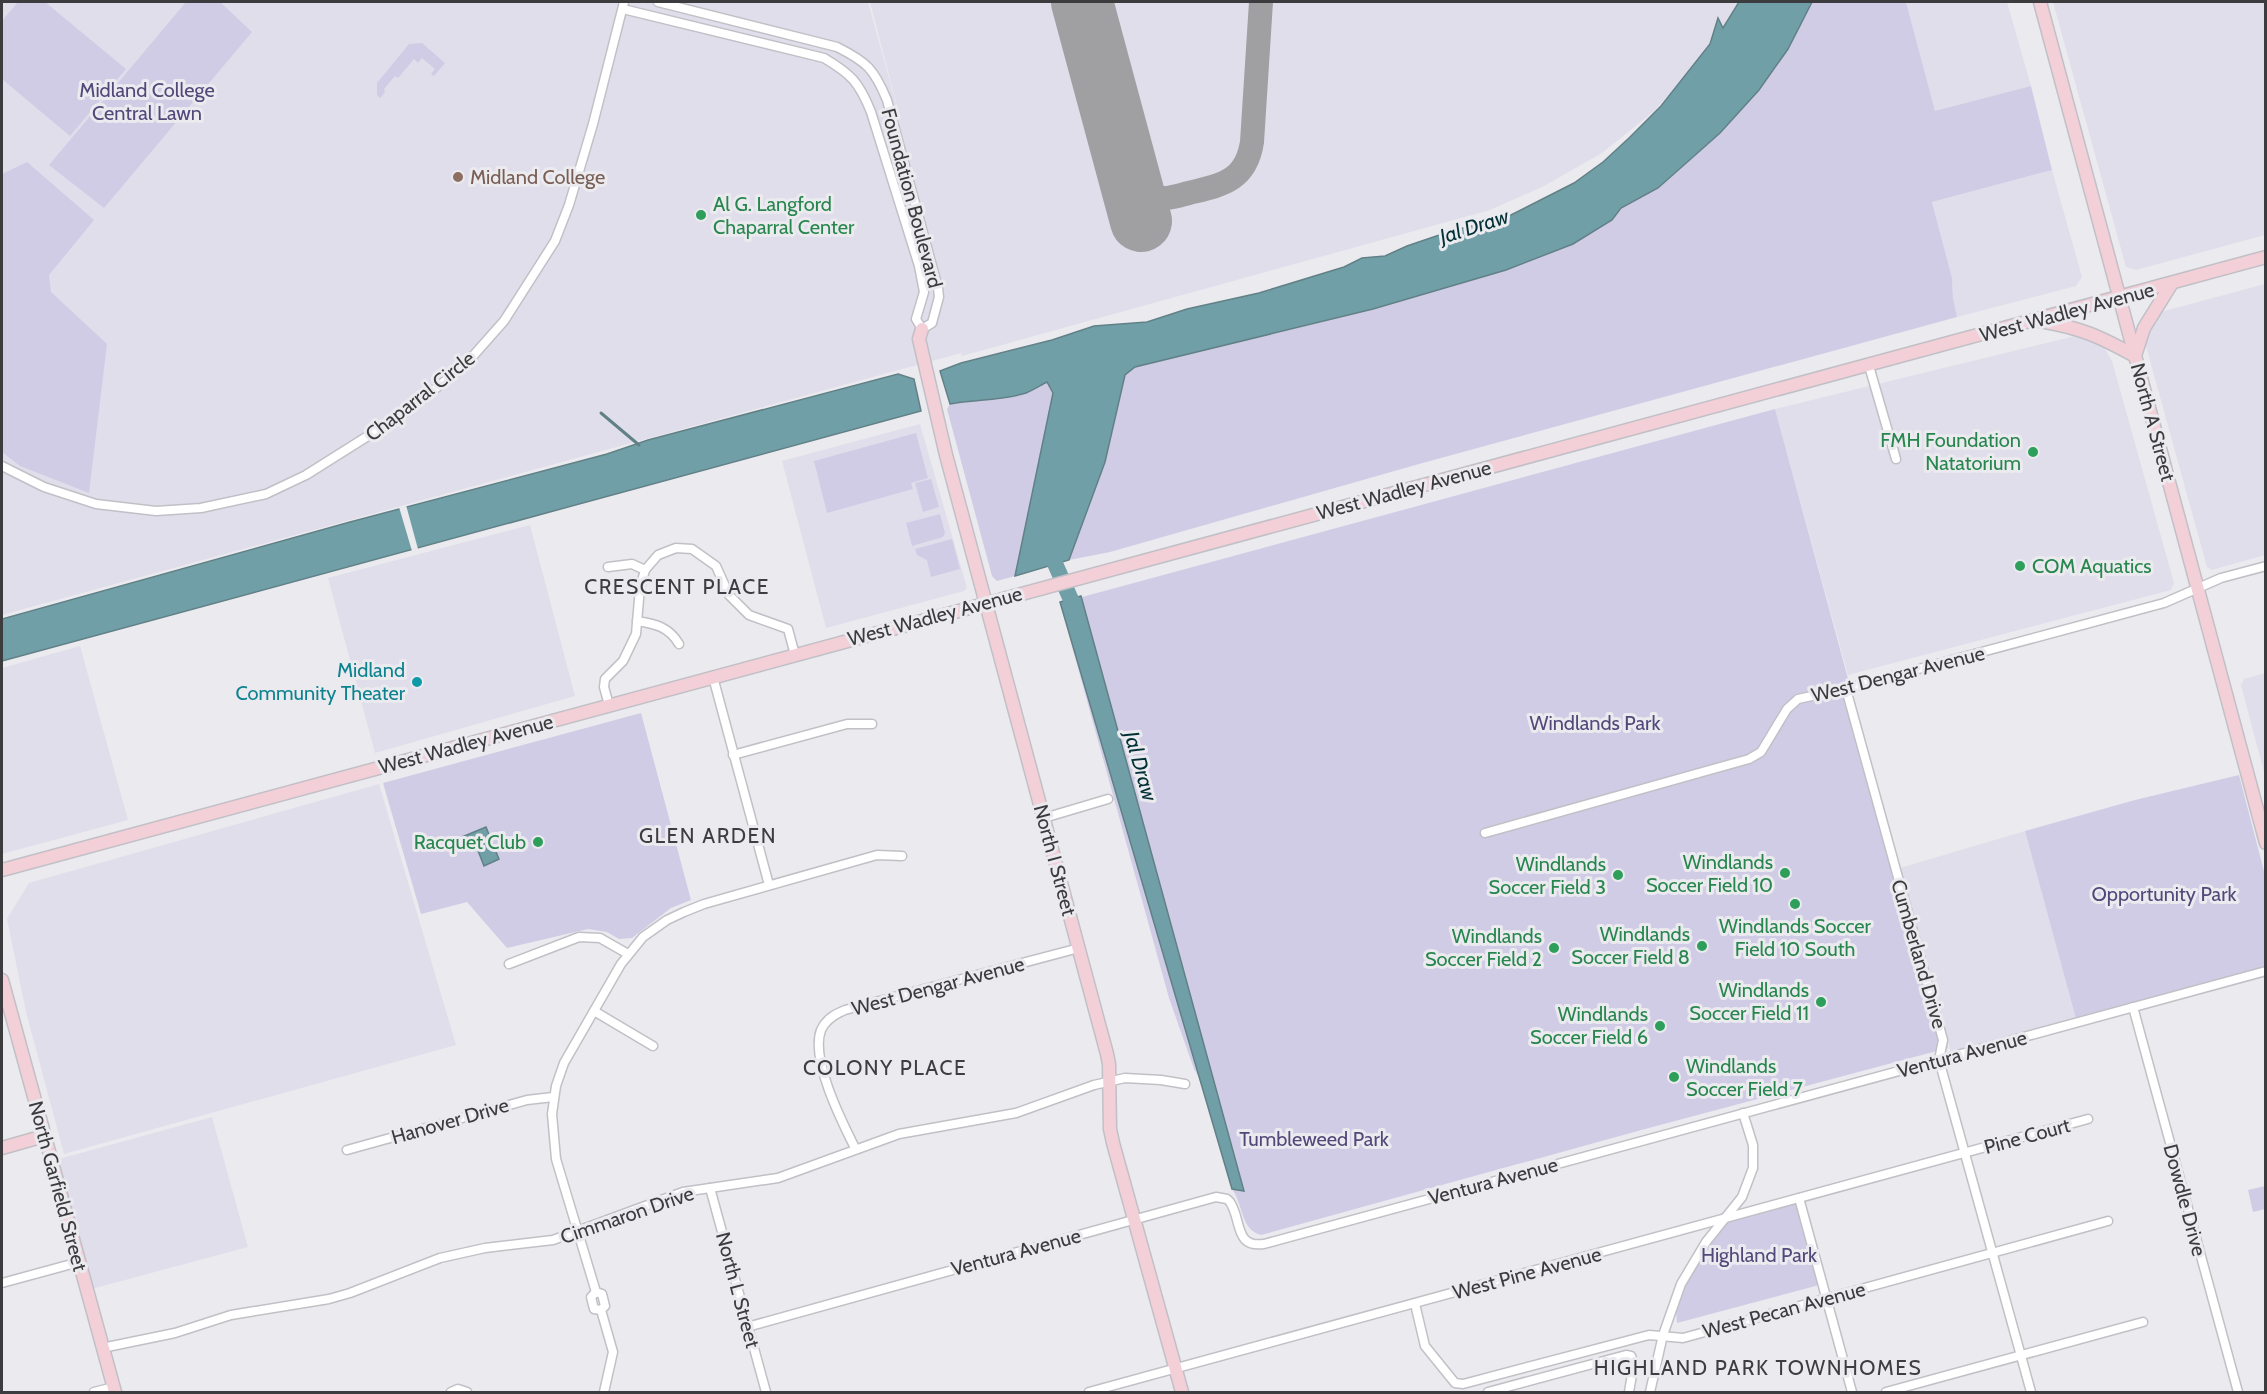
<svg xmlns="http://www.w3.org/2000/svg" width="2267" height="1394" viewBox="0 0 2267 1394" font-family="Cabin,sans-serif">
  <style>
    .built { fill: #e0deeb }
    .green { fill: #d0cce6 }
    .water { fill: #719fa7; stroke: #618187; stroke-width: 1.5 }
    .pier { fill: #ebeaef }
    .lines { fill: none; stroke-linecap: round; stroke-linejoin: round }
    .stream { stroke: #618187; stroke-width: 3 }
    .river { stroke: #719fa7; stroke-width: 16 }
    .taxiway { stroke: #a09fa2; stroke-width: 24 }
    .runway { stroke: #a09fa2; stroke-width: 62 }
    .street-casing { stroke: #c1c0c6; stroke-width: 11 }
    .secondary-casing { stroke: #c1c0c6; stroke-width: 15 }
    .street { stroke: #fff; stroke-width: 8 }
    .secondary { stroke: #f3cfd8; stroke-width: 12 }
    .education-dot { fill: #8d6e63; stroke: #ebeaef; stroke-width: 2 }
    .leisure-dot { fill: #2e9e5b; stroke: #ebeaef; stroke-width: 2 }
    .culture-dot { fill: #0f9aa8; stroke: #ebeaef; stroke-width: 2 }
    .labels { text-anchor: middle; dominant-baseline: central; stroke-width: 6; stroke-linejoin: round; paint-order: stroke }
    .park-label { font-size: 20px; fill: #52487a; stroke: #ebeaef }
    .education-label { font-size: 20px; fill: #785e54; stroke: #ebeaef; text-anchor: start }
    .street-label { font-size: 20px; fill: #3c3b3d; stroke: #ebeaef }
    .leisure-label { font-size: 20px; fill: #27864d; stroke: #ebeaef; text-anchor: end }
    .culture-label { font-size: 20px; fill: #0d838f; stroke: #ebeaef; text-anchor: end }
    .water-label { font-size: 21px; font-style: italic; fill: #003036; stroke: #ebeaef }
    .neighbourhood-label { font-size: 21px; letter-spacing: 1.5px; fill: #3e3d41; stroke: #ebeaef }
  </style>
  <rect width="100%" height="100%" fill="#ebeaef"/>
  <g class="built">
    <path d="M2,2h866l35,127 -33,-127h868l-14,25 -38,49 -33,36 -51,41 -58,33 -54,24 -528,146 -1,-3 -959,262z"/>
    <path d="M1906,2h101l24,84 -96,26z"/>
    <path d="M2053,2h212v233l-129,35 -10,-3z"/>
    <path d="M2052,170l30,107 -6,9 -119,31 -4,-19 -1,-20 -20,-76z"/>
    <path d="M2265,284v271l-53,15 -5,-3 -61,-221 2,-14 9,-19z"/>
    <path d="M2079,335l12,3 12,8 9,15 62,222 -3,7 -323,85 -73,-266z"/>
    <path d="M920,424l47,164 -3,3 -138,37 -44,-167z"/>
    <path d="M530,525l45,171 -200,57 -47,-175z"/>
    <path d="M80,646l48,174 -126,34v-186z"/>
    <path d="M2265,673h1l-1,103 -24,-91 3,-6z"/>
    <path d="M379,784l77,261 -392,109 -38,-142 -19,-93 22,-36z"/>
    <path d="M2025,831l51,188 -125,34 -51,-185z"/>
    <path d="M212,1117l36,130 -164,44 -36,-129z"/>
  </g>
  <g class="green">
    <path d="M18,2h27l81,67 -56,67 -68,-57v-58z"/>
    <path d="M186,2h34l32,30 -148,176 -55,-43z"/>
    <path d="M1812,2h94l29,109 96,-25 21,84 -120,32 20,76 1,20 4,19 -538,147 -309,88 -41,8 36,-98 20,-87 10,-8 238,-58 133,-39 67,-26 39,-24 9,-12 37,-20 62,-55 39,-43 29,-41z"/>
    <path d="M422,43l23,20 -11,13 -3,-2 4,-5 -13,-11 -4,5 -4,-4 -16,19 -3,-2 -11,13 1,3 -5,6 -3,-3v-12l32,-39z"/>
    <path d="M27,162l67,58 -45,55 2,17 56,52 -18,149 -69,-27 -18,-14v-278z"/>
    <path d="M1048,382l5,11 -38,183 -18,5 -5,-5 -45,-167 3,-5c25,-5 52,-3 76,-11 8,-3 15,-8 22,-11z"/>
    <path d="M1775,409l173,639 -303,81 -384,106c-21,-6 -17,-29 -29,-46l-27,-101 -11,-19 -25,-71 -109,-395z"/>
    <path d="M916,433l12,45 -17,5 2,6 -86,24 -13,-52z"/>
    <path d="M931,479l8,28 -16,5 -8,-29z"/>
    <path d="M940,514l5,19 -2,4 -31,9 -6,-23z"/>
    <path d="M952,539l8,30 -29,8 -4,-17 -10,-5 -2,-6z"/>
    <path d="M641,713l50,187 -20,8 -39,30 -13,1 -12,-7 -19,-3 -81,19 -40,-46 -46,12 -38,-131z"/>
    <path d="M2239,775l26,100v93l-189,51 -51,-188 110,-31z"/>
    <path d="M2265,1186v23l-12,3 -5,-22z"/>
    <path d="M1799,1199l24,85 -146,39 -2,-24 50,-80z"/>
  </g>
  <g class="water">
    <path d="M1739,2h73l-24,47 -29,41 -39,43 -62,55 -37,20 -9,12 -39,24 -67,26 -133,39 -238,58 -10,8 -20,87 -36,98 -54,16 38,-183 -6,-11c-6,3 -14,8 -21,11 -25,8 -51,6 -76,11l-10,-33 21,-8 91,-23 42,-14 53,-4 40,-13 72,-16 85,-26 18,-9 23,-2 22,-10 47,-16 49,-11 71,-36 29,-21 26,-24 32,-32 49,-62 8,-26 5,10z"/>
    <path d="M898,374l16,5 7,32 -919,250v-42l348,-97 257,-68 41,-14z"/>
    <path d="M1081,596l163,595 -12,-2 -172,-587z"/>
    <path d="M486,827l13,32 -15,7 -9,-23 -10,3 -3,-9z"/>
  </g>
  <path class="pier" d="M406,505l12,44 -6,2 -13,-44z"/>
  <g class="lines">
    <path class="stream" d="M601,413l38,32"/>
    <path class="river" d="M1057,543l-4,16 19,43 5,18"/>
    <path class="taxiway" d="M1127,168c6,11 14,23 25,28 12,5 25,0 37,-3 33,-8 57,-12 63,-51l9,-140"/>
    <path class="runway" d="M1082,2l59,219"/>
    <g class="street-casing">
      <g id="street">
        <path d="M623,9l201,49c27,16 35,24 47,54l48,154 5,26 -8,27 6,10 10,-6 7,-26 -1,-9 -51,-188c-13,-31 -20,-38 -50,-53l-179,-45"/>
        <path d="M1869,366l27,93"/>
        <path d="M2,466l42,21 52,17 60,7 45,-3 65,-14 40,-19 100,-63 59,-47 39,-44 51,-80 14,-36 24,-81 31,-122"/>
        <path d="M608,567l24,-3 13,6"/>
        <path d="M637,621c19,3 32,6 42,23"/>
        <path d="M713,677l56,208"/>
        <path d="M1846,689l97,351 -4,20 92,332"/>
        <path d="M609,705l-5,-18 1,-8 18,-18 13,-27 4,-46 5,-18 13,-15 18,-7 16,1 24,17 13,29 20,20 39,14 7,26"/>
        <path d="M733,755l114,-31h25"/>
        <path d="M1044,818l64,-19"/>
        <path d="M1485,833l264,-74 12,-7 26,-43 11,-10 50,-11 316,-85 57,-25 45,-12"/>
        <path d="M509,964l70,-27 21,1 28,16"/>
        <path d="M2133,1007l105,385"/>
        <path d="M594,1011l59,35"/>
        <path d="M855,1148c-13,-26 -45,-89 -34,-118 5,-11 14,-16 24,-20l234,-62"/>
        <path d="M347,1150l180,-50 26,-3"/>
        <path d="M710,1188l56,204"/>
        <path d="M1799,1198l53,194"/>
        <path d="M2,1283l77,-21"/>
        <path d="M596,1292l-5,5 3,12 7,1"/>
        <path d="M1415,1304l10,42 30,37 8,1 186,-49 34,3 425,-117"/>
        <path d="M747,1327l469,-130 11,2 3,3c12,18 4,46 34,42l1002,-273"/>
        <path d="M102,1348l73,-15 56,-18 98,-16 21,-6 90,-35 45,-10 68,-8 130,-48 95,-14 121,-44 117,-21 78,-28 31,-7 36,2 24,4"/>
        <path d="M94,1392l20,-5"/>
        <path d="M451,1392l7,-3 9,3"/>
        <path d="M604,1392l9,-40 -12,-42 4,-4 -3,-12 -6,-2 -40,-133 -4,-45 4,-28 8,-23 57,-99 22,-27 24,-17 17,-8 20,-8 173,-49 25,1"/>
        <path d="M1089,1392l999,-273"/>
        <path d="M1488,1392l138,-37 5,1 3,7 -5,29"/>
        <path d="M1650,1392l13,-57 18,-51 25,-42 36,-45 11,-29v-23l-10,-32"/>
        <path d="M1886,1392l257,-70"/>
      </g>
    </g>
    <g class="secondary-casing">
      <g id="secondary">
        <path d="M2040,2l226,841"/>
        <path d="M2040,321c41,7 59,15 95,35l9,-28 28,-45"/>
        <path d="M922,329l-3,10 27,116 161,599 2,10 1,65 3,14 69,249"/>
        <path d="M2,870l2264,-613"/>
        <path d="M2,980l113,412"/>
        <path d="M2,1148l42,-12"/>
      </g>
    </g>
    <use href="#street" class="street"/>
    <use href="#secondary" class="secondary"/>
  </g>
  <circle class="education-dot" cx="458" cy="177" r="6"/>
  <g class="leisure-dot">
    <circle cx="701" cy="215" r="6"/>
    <circle cx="2033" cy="452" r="6"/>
    <circle cx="2020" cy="566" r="6"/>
    <circle cx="538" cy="842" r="6"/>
    <circle cx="1785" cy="873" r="6"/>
    <circle cx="1618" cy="875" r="6"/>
    <circle cx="1795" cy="904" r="6"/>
    <circle cx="1702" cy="946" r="6"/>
    <circle cx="1554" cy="948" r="6"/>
    <circle cx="1821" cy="1002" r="6"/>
    <circle cx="1660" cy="1026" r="6"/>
    <circle cx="1674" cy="1077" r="6"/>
  </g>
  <circle class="culture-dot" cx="417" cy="682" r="6"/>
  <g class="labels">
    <g class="park-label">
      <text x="147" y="90">Midland College<tspan x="147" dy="23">Central Lawn</tspan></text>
      <text x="1595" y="723">Windlands Park</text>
      <text x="2164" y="894">Opportunity Park</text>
      <text x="1314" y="1139">Tumbleweed Park</text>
      <text x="1759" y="1255">Highland Park</text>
    </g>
    <g class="education-label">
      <text x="470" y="177">Midland College</text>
    </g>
    <g class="street-label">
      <text transform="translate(912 198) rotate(75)">Foundation Boulevard</text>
      <text transform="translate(2067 312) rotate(-15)">West Wadley Avenue</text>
      <text transform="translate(420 396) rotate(-38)">Chaparral Circle</text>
      <text transform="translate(2153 422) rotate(75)">North A Street</text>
      <text transform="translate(1404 490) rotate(-15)">West Wadley Avenue</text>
      <text transform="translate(935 616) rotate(-15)">West Wadley Avenue</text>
      <text transform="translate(1898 674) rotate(-14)">West Dengar Avenue</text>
      <text transform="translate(466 744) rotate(-15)">West Wadley Avenue</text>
      <text transform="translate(1055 860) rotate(75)">North I Street</text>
      <text transform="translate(1919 954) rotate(74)">Cumberland Drive</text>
      <text transform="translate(938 986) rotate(-15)">West Dengar Avenue</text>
      <text transform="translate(1962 1054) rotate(-15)">Ventura Avenue</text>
      <text transform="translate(450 1121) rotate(-16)">Hanover Drive</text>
      <text transform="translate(2027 1136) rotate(-15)">Pine Court</text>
      <text transform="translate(1493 1181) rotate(-15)">Ventura Avenue</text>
      <text transform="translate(58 1186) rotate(75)">North Garfield Street</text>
      <text transform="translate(2185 1200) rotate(75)">Dowdle Drive</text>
      <text transform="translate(627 1215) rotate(-19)">Cimmaron Drive</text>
      <text transform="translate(1016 1252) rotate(-15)">Ventura Avenue</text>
      <text transform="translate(1527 1273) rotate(-15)">West Pine Avenue</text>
      <text transform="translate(738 1290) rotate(75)">North L Street</text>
      <text transform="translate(1784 1310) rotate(-15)">West Pecan Avenue</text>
    </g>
    <g class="leisure-label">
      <text x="713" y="204" text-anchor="start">Al G. Langford<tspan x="713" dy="23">Chaparral Center</tspan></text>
      <text x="2021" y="440">FMH Foundation<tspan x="2021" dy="23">Natatorium</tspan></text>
      <text x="2032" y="566" text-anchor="start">COM Aquatics</text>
      <text x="526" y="842">Racquet Club</text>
      <text x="1773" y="862">Windlands<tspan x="1773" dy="23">Soccer Field 10</tspan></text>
      <text x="1606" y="864">Windlands<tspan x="1606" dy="23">Soccer Field 3</tspan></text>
      <text x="1795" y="926" text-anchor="middle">Windlands Soccer<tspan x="1795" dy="23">Field 10 South</tspan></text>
      <text x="1690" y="934">Windlands<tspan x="1690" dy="23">Soccer Field 8</tspan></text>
      <text x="1542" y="936">Windlands<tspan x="1542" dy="23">Soccer Field 2</tspan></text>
      <text x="1809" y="990">Windlands<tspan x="1809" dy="23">Soccer Field 11</tspan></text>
      <text x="1648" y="1014">Windlands<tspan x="1648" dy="23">Soccer Field 6</tspan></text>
      <text x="1686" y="1066" text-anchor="start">Windlands<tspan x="1686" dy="23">Soccer Field 7</tspan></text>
    </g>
    <g class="culture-label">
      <text x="405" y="670">Midland<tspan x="405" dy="23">Community Theater</tspan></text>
    </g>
    <g class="water-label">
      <text transform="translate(1474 226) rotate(-18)">Jal Draw</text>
      <text transform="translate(1141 766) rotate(74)">Jal Draw</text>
    </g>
    <g class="neighbourhood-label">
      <text x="677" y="586">CRESCENT PLACE</text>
      <text x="708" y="835">GLEN ARDEN</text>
      <text x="885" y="1067">COLONY PLACE</text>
      <text x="1758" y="1367">HIGHLAND PARK TOWNHOMES</text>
    </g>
  </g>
  <rect width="2267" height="1394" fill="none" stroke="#3c3b3d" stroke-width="6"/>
</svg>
